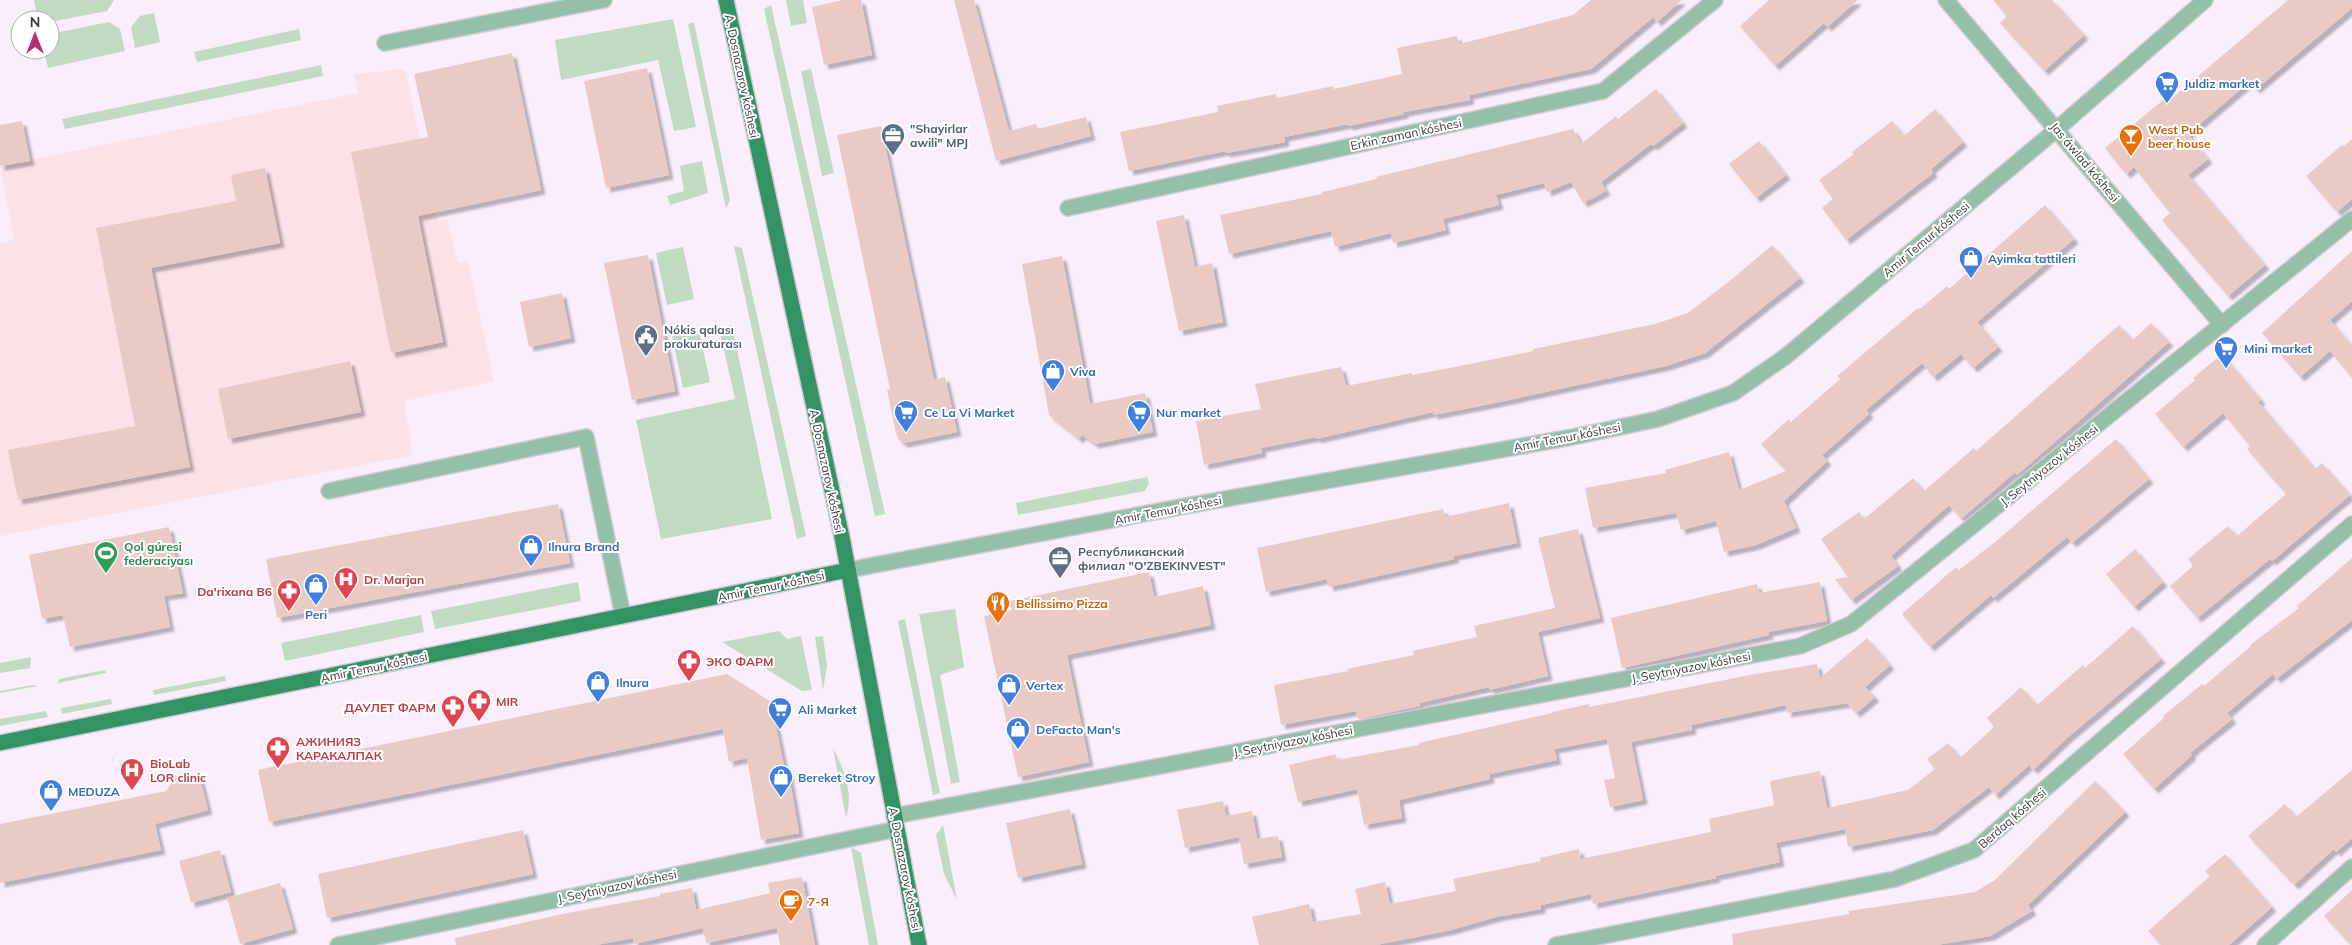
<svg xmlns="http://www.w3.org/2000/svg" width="2352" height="945" viewBox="0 0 2352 945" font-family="Mulish,sans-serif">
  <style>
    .medical { fill: #fce1e6 }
    .green { fill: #c0dbc1 }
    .building { fill: #eacac5; filter: url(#shadow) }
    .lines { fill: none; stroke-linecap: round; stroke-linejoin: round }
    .minor-casing { stroke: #d5cad7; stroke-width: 18 }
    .major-casing { stroke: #d5cad7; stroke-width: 18 }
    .minor { stroke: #93c0a6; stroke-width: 15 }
    .major { stroke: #349365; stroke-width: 15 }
    .labels { text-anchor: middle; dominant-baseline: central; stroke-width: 4; stroke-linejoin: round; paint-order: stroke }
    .street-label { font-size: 12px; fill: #3f3841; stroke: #fff }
    .shop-label { font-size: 12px; font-weight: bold; fill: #366cbe; stroke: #fff; text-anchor: start }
    .service-label { font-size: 12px; font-weight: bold; fill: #4e5e75; stroke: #fff; text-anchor: start }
    .food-label { font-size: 12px; font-weight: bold; fill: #c56008; stroke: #fff; text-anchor: start }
    .leisure-label { font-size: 12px; font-weight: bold; fill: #27864d; stroke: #fff; text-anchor: start }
    .health-label { font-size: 12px; font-weight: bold; fill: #be3a42; stroke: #fff; text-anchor: start }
  </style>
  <defs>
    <filter id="shadow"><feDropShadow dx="4.5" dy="4.5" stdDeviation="1" flood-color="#0004"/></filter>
  </defs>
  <rect width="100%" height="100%" fill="#faeefc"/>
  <path class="medical" d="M405,69l33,151 9,-1 11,44 10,-2 26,120 -90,20 9,54 -413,81v-293l14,-3 -14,-74 358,-73 -4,-19z"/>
  <g class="green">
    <path d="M34,0h80l-7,11 -57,11v-2h-12z"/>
    <path d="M786,0h17l4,23 -16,3z"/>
    <path d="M771,5l114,509 -10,2 -111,-507z"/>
    <path d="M154,13l6,29 -25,6 -4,-21 9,-11z"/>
    <path d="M673,19l23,108 -22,4 -16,-71 -97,20 -6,-40z"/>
    <path d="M109,22l11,7 5,22 -77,17 -4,-18h6v-16z"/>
    <path d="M694,22l36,178 -4,8 -38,-184z"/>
    <path d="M299,29l2,11 -104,22 -3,-10z"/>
    <path d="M321,65l2,11 -258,53 -3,-10z"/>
    <path d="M811,69l23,104 -12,3 -21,-105z"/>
    <path d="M702,161l6,32 -38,12 -3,-9 17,-5 -4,-25z"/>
    <path d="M734,246l8,2 64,288 -9,3z"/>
    <path d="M683,247l11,52 -27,6 -11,-52z"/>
    <path d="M732,325l40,194 -111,20 -25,-119 99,-21 -16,-71z"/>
    <path d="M699,330l11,52 -27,6 -11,-52z"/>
    <path d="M1147,477l2,6 -4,8 -127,24 -2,-12z"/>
    <path d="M578,582l3,19 -146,28 -4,-18z"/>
    <path d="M955,609l9,58 -24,8 20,107 -9,2 -32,-170z"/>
    <path d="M421,615l3,17 -139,29 -4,-18z"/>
    <path d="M905,619l35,174 -7,2 -35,-174z"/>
    <path d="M779,631l8,8 14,-3 11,54 -10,1 -80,-49z"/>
    <path d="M823,636l4,30 -4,24 -8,-53z"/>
    <path d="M31,657l-1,11 -30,5v-10z"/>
    <path d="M105,670l1,3 -48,10 1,-4z"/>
    <path d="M225,676l1,5 -72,14 -1,-5z"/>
    <path d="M32,685l6,1 -38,7v-2z"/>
    <path d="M111,699l1,5 -50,10 -1,-6z"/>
    <path d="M46,711l2,6 -48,9v-7z"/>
    <path d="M833,748c11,22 21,45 13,70z"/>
    <path d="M943,825l14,75 -13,-26 -8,-39z"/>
    <path d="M851,847l10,6 17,92h-9z"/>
  </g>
  <g class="building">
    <path d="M843,0h18l11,55 -48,10 -12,-58z"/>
    <path d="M954,0h20l35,131 27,-7 2,5 48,-12 5,19 -95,25z"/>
    <path d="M1591,0h91l-25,22 -4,-5 -62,52 -122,26 1,5 -66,12v2l-56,12v-2l-64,13 1,5 -59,11 -1,-2 -96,20 -9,-39 98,-20 -1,-6 59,-12 1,4 56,-12 1,3 68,-15 -5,-26 60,-12 2,8 60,-15 54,-14z"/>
    <path d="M1769,0h89l-31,27 -3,-4 -49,43 -35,-40z"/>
    <path d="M1993,0h59l32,35 -40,36 -44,-48 7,-7z"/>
    <path d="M2288,0h64v8l-96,81 -7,-7 -61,52 20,25 -20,16 77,90 -37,31 -66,-76 8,-7 -36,-46 -8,7 -21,-26 63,-52 3,3z"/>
    <path d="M512,53l29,137 -123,26 25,126 -52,11 -40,-201 77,-15 -14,-63z"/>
    <path d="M647,68l22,107 -63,13 -22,-107z"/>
    <path d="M1656,89l27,34 -30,23 -2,-2 -50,38 5,9 -23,12 -12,-21 -24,10 -3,-9 -48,12 3,10 -56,14 3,11 -53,13 -2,-10 -56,14 -4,-16 -102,23 -9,-39 102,-21v-2l55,-13 -1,-2 197,-48 8,15 35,-28 2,3z"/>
    <path d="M1935,109l28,33 -32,27 2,4 -87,67 -24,-32 11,-9 -14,-19 35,-26 -2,-2 40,-31 12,15z"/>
    <path d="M22,121l8,40 -30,5v-41z"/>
    <path d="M881,126l53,254 11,-3 12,55 -53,11 -6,-4 -3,-10 -8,-39 3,-1 -53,-254z"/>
    <path d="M2352,139v60l-15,13 -31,-36 36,-31 2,1z"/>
    <path d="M1759,141l27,34 -30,23 -27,-34z"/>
    <path d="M265,168l15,75 -129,25 39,199 -172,33 -10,-50 127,-24 -39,-198 140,-27 -5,-26z"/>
    <path d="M2045,205l29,34 -97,83 21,25 -25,21 -12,-14 -28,23 -11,-14 -56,47 3,4 -47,41 5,6 -43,40 12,27 -40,17 -32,7 -8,-31 -35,9 -5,-17 -83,15 -8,-40 81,-15 -1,-3 64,-18 10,38 47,-19 -25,-27 28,-25 2,3 49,-43 -3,-3 81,-68 2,1 27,-23 2,3z"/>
    <path d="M1184,215l11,52 17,-4 11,59 -44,9 -23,-110z"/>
    <path d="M1772,245l28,33 -95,75 -39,13 -176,38 -57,11v-3l-117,27v-2l-55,11 1,5 -58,12 -8,-44 65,-12 -6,-25 86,-17 5,19 66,-13v2l58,-11 63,-13v-2l122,-25 33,-11 49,-38z"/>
    <path d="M2352,251v50l-22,19 22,26v32l-22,-27 -30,26 -38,-44z"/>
    <path d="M648,255l27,136 -43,9 -28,-137z"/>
    <path d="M1062,256l28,148 55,-11 8,39 -58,12 -13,-9 -3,4 -30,-24 -27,-151z"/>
    <path d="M562,293l9,45 -42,9 -9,-45z"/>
    <path d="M2151,323l18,19 -152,133 -2,-3 -54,47 -12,-14 -58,51 7,10 -47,34 -16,-21 13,-2 -27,-38 38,-27 5,7 49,-41 11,13 50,-43 2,3 143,-126 14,15z"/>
    <path d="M2222,354l39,46 -3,2 57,67 7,-6 28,32 -78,66 -2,-2 -73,59 -27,-32 23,-20 -5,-7 40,-33 9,10 49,-42 -39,-45 3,-3 -27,-33 -40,34 -28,-33 40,-34 -2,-2z"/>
    <path d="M350,361l11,51 -133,27 -10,-50z"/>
    <path d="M2116,439l33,40 -77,64 -5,-6 -74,61 -2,-3 -61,52 -28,-33 54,-47 3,3 36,-28z"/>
    <path d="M1509,503l8,40 -63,13v3l-125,28 -2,-8 -61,13 -9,-44 186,-39 2,8z"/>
    <path d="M558,504l12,59 -293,55 -11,-59z"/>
    <path d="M169,527l14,66 -19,3 6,31 -100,20 -7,-32 -21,4 -13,-64z"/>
    <path d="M1578,529l22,89 -62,14 10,44 -59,14v-3l-70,16 1,3 -62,13 -2,-8 -75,14 -7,-40 74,-14 -1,-2 67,-14 -1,-4 64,-14 -3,-11 81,-18 -17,-70z"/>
    <path d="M2135,549l28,33 -29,25 -28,-33z"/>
    <path d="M2352,558v62l-76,59 -3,-5 -46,39 5,6 -42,34 2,2 -38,34 -31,-35 41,-36 -1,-2 39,-32 2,2 47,-40 -1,-1 49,-37 -2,-2z"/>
    <path d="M1149,572l5,25 49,-11 8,39 -144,30 22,107 -71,15 -34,-161 28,-6 -2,-9z"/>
    <path d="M1820,582l7,39 -59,11 1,3 -147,33 -11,-50 146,-34 2,9z"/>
    <path d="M2133,626l28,33 -94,79 -34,32 -4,-5 -34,30 -6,-8 -56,43 -85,17 -3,-18 -69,14 4,19 -65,14 1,2 -123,26 -2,-10 -50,11v4l-45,8 -45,13 -75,15h-117l-7,-28 57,-13 4,18 48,-8 -6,-25 30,-7 5,22 66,-13 -3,-12 88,-18 -1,-3 39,-9 2,10 130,-27 -2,-13 65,-14 -4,-24 50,-10 7,37 81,-18 27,-21 -8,-10 21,-16 12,15 34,-31 -7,-9 34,-31 16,18 46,-40 2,3z"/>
    <path d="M1867,638l23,27 -25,22 10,10 -19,16 -9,-10 -60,10 -1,-8 -95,20 1,5 -61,12 12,58 -33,7 -6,-27 11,-2 -8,-39 -53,10 3,11 -68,14 1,5 -91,21 3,18 -38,7 -7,-36 -59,13 -9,-37 47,-11 1,6 82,-15v-2l133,-30v-1l37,-8v3l161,-32 67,-11 3,14z"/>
    <path d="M727,674l44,28 14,69 3,-1 11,63 -38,7 -14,-82 -18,4 -6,-33 -454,93 -11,-52z"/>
    <path d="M2352,770v68l-16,14 -2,-3 -40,36 -46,-49 37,-32 11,13z"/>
    <path d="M184,773l16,6 8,31 -53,14 6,26 -161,33v-59l166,-33 10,-15z"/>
    <path d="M2095,781l30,31 -97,93 4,6 -42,25 -54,9h-203l-1,-11 117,-20v-3l126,-19 20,-12z"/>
    <path d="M1223,801l3,15 26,-5 5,28 21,-3 4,21 -38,7 -5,-27 -54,11 -8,-38z"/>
    <path d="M1070,809l12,55 -64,14 -12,-55z"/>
    <path d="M523,830l10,44 -206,44 -9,-44z"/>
    <path d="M220,850l11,42 -40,11 -12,-42z"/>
    <path d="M2225,854l47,53 -43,38h-68l-13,-14 62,-55 -5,-5z"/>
    <path d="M802,877l13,68h-35l-3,-17 -71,15 -3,-15 -69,16 -1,-6 -37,7h-140l-1,-7 112,-25 93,-17v-2l32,-6 4,22 74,-17 -2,-10z"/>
    <path d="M280,883l13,46 -53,15 -13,-46z"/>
    <path d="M2352,890v55h-1l-27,-29z"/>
  </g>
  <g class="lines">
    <g class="minor-casing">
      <g id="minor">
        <path d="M1946,0l276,325"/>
        <path d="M385,43l219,-43"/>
        <path d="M1068,208l535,-117 112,-91"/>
        <path d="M329,491l257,-54 37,179"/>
        <path d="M848,570l343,-65 382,-68 85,-18 75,-26 52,-36 272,-228 148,-129"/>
        <path d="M894,816l906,-170 51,-22 501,-405"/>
        <path d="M338,945l559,-116"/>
        <path d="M1556,945l339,-66 79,-29 378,-326"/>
        <path d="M2265,945l87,-78"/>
      </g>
    </g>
    <g class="major-casing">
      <g id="major">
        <path d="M726,0l116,537 77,408"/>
        <path d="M0,743l848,-173"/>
      </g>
    </g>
    <use href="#minor" class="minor"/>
    <use href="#major" class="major"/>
  </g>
  <defs>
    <g id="supermarket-pin" transform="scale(1.25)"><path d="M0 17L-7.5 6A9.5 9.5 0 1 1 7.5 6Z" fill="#3f7fe0" stroke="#fff"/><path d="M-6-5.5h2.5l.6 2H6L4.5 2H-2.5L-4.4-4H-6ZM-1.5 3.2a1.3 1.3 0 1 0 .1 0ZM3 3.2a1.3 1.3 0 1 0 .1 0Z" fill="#fff"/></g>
    <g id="office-pin" transform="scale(1.25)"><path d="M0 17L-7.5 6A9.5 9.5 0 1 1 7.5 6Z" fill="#5c6f8a" stroke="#fff"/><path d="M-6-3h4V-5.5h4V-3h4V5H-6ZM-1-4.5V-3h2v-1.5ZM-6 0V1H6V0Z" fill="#fff"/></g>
    <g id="bar-pin" transform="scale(1.25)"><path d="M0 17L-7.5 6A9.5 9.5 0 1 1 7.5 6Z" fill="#e8710a" stroke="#fff"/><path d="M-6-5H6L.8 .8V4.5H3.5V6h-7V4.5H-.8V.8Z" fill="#fff"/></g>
    <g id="shop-pin" transform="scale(1.25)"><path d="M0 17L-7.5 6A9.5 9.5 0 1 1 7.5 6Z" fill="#3f7fe0" stroke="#fff"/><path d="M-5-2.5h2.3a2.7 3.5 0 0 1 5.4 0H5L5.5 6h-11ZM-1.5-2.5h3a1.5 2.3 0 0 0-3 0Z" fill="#fff"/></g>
    <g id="civic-pin" transform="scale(1.25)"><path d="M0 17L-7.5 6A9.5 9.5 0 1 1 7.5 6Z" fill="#5c6f8a" stroke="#fff"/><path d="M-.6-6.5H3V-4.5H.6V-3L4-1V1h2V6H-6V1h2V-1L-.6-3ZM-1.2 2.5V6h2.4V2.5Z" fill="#fff"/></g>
    <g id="stadium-pin" transform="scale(1.25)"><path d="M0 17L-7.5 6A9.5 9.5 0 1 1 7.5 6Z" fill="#2e9e5b" stroke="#fff"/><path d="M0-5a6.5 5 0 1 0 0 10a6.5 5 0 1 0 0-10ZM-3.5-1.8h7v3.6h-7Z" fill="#fff"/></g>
    <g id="hospital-pin" transform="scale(1.25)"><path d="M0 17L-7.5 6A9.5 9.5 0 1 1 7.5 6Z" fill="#e0444e" stroke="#fff"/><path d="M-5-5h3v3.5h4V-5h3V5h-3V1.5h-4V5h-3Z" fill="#fff"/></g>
    <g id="pharmacy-pin" transform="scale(1.25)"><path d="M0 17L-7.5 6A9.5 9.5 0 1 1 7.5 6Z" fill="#e0444e" stroke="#fff"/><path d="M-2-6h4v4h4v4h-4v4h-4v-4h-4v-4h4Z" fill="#fff"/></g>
    <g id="restaurant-pin" transform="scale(1.25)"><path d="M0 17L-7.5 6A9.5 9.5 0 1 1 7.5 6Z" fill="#e8710a" stroke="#fff"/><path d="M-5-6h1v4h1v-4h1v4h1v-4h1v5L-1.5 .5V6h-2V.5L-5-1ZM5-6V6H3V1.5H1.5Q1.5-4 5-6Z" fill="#fff"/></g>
    <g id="cafe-pin" transform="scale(1.25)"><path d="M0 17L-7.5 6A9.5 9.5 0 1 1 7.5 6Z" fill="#e8710a" stroke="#fff"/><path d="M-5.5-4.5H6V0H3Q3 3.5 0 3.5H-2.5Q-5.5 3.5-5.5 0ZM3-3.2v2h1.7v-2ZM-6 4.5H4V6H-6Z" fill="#fff"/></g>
  </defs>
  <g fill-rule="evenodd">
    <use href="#supermarket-pin" x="2167" y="83"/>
    <use href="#office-pin" x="893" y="135"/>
    <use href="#bar-pin" x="2131" y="136"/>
    <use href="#shop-pin" x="1971" y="258"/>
    <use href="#civic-pin" x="646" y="336"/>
    <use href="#supermarket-pin" x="2226" y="348"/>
    <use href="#shop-pin" x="1053" y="371"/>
    <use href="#supermarket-pin" x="906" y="412"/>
    <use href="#supermarket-pin" x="1139" y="412"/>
    <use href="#shop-pin" x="531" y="546"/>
    <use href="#stadium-pin" x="106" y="553"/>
    <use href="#office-pin" x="1060" y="558"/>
    <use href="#hospital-pin" x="346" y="579"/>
    <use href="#shop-pin" x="316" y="585"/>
    <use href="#pharmacy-pin" x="289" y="591"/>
    <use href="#restaurant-pin" x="998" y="603"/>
    <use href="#pharmacy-pin" x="689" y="661"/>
    <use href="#shop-pin" x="598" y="682"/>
    <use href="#shop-pin" x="1009" y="685"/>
    <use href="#pharmacy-pin" x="479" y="701"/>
    <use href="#pharmacy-pin" x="453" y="707"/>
    <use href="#supermarket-pin" x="780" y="709"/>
    <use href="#shop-pin" x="1018" y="729"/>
    <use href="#pharmacy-pin" x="278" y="748"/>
    <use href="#hospital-pin" x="132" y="770"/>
    <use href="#shop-pin" x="781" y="777"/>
    <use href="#shop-pin" x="51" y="791"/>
    <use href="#cafe-pin" x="791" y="901"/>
  </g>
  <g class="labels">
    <g class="street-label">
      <text transform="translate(742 76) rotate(78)">A. Dosnazarov kóshesi</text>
      <text transform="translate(1406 134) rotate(-12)">Erkin zaman kóshesi</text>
      <text transform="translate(2085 162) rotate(50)">Jas áwlad kóshesi</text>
      <text transform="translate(1926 239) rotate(-40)">Amir Temur kóshesi</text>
      <text transform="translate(1567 437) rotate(-11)">Amir Temur kóshesi</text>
      <text transform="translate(2049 465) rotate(-39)">J. Seytniyazov kóshesi</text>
      <text transform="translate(827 471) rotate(78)">A. Dosnazarov kóshesi</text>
      <text transform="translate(1168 510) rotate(-11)">Amir Temur kóshesi</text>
      <text transform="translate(771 586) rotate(-12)">Amir Temur kóshesi</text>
      <text transform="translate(374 667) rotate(-12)">Amir Temur kóshesi</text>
      <text transform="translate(1691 667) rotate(-11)">J. Seytniyazov kóshesi</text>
      <text transform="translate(1293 741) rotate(-11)">J. Seytniyazov kóshesi</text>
      <text transform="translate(2012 818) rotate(-41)">Berdaq kóshesi</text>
      <text transform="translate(905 869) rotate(79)">A. Dosnazarov kóshesi</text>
      <text transform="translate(617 886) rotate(-12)">J. Seytniyazov kóshesi</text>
    </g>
    <g class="shop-label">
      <text x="2184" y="83">Juldiz market</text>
      <text x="1988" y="258">Ayimka tattileri</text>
      <text x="2244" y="348">Mini market</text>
      <text x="1070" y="371">Viva</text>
      <text x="924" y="412">Ce La Vi Market</text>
      <text x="1156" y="412">Nur market</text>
      <text x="548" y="546">Ilnura Brand</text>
      <text x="316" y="614" text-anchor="middle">Peri</text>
      <text x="616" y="682">Ilnura</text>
      <text x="1026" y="685">Vertex</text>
      <text x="798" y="709">Ali Market</text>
      <text x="1036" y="729">DeFacto Man's</text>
      <text x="798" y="777">Bereket Stroy</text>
      <text x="68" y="791">MEDUZA</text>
    </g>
    <g class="service-label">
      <text x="910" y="128">"Shayirlar<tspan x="910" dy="14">awili" MPJ</tspan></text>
      <text x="664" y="329">Nókis qalası<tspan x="664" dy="14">prokuraturası</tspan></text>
      <text x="1078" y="551">Республиканский<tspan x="1078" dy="14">филиал "O'ZBEKINVEST"</tspan></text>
    </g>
    <g class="food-label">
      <text x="2148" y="129">West Pub<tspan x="2148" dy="14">beer house</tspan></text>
      <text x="1016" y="603">Bellissimo Pizza</text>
      <text x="808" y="901">7-Я</text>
    </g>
    <g class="leisure-label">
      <text x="124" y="546">Qol gúresi<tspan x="124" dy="14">federaciyası</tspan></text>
    </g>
    <g class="health-label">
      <text x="364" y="579">Dr. Marjan</text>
      <text x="272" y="591" text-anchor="end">Da'rixana B6</text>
      <text x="706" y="661">ЭКО ФАРМ</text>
      <text x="496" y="701">MIR</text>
      <text x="436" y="707" text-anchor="end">ДАУЛЕТ ФАРМ</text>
      <text x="296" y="741">АЖИНИЯЗ<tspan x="296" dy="14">КАРАКАЛПАК</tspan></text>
      <text x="150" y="763">BioLab<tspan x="150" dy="14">LOR clinic</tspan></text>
    </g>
  </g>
  <g transform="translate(35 35)"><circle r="24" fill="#ffffff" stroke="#b2afb3"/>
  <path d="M0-4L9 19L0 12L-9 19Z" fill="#b43076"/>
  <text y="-8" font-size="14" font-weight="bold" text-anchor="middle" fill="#3f3841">N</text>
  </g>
</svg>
